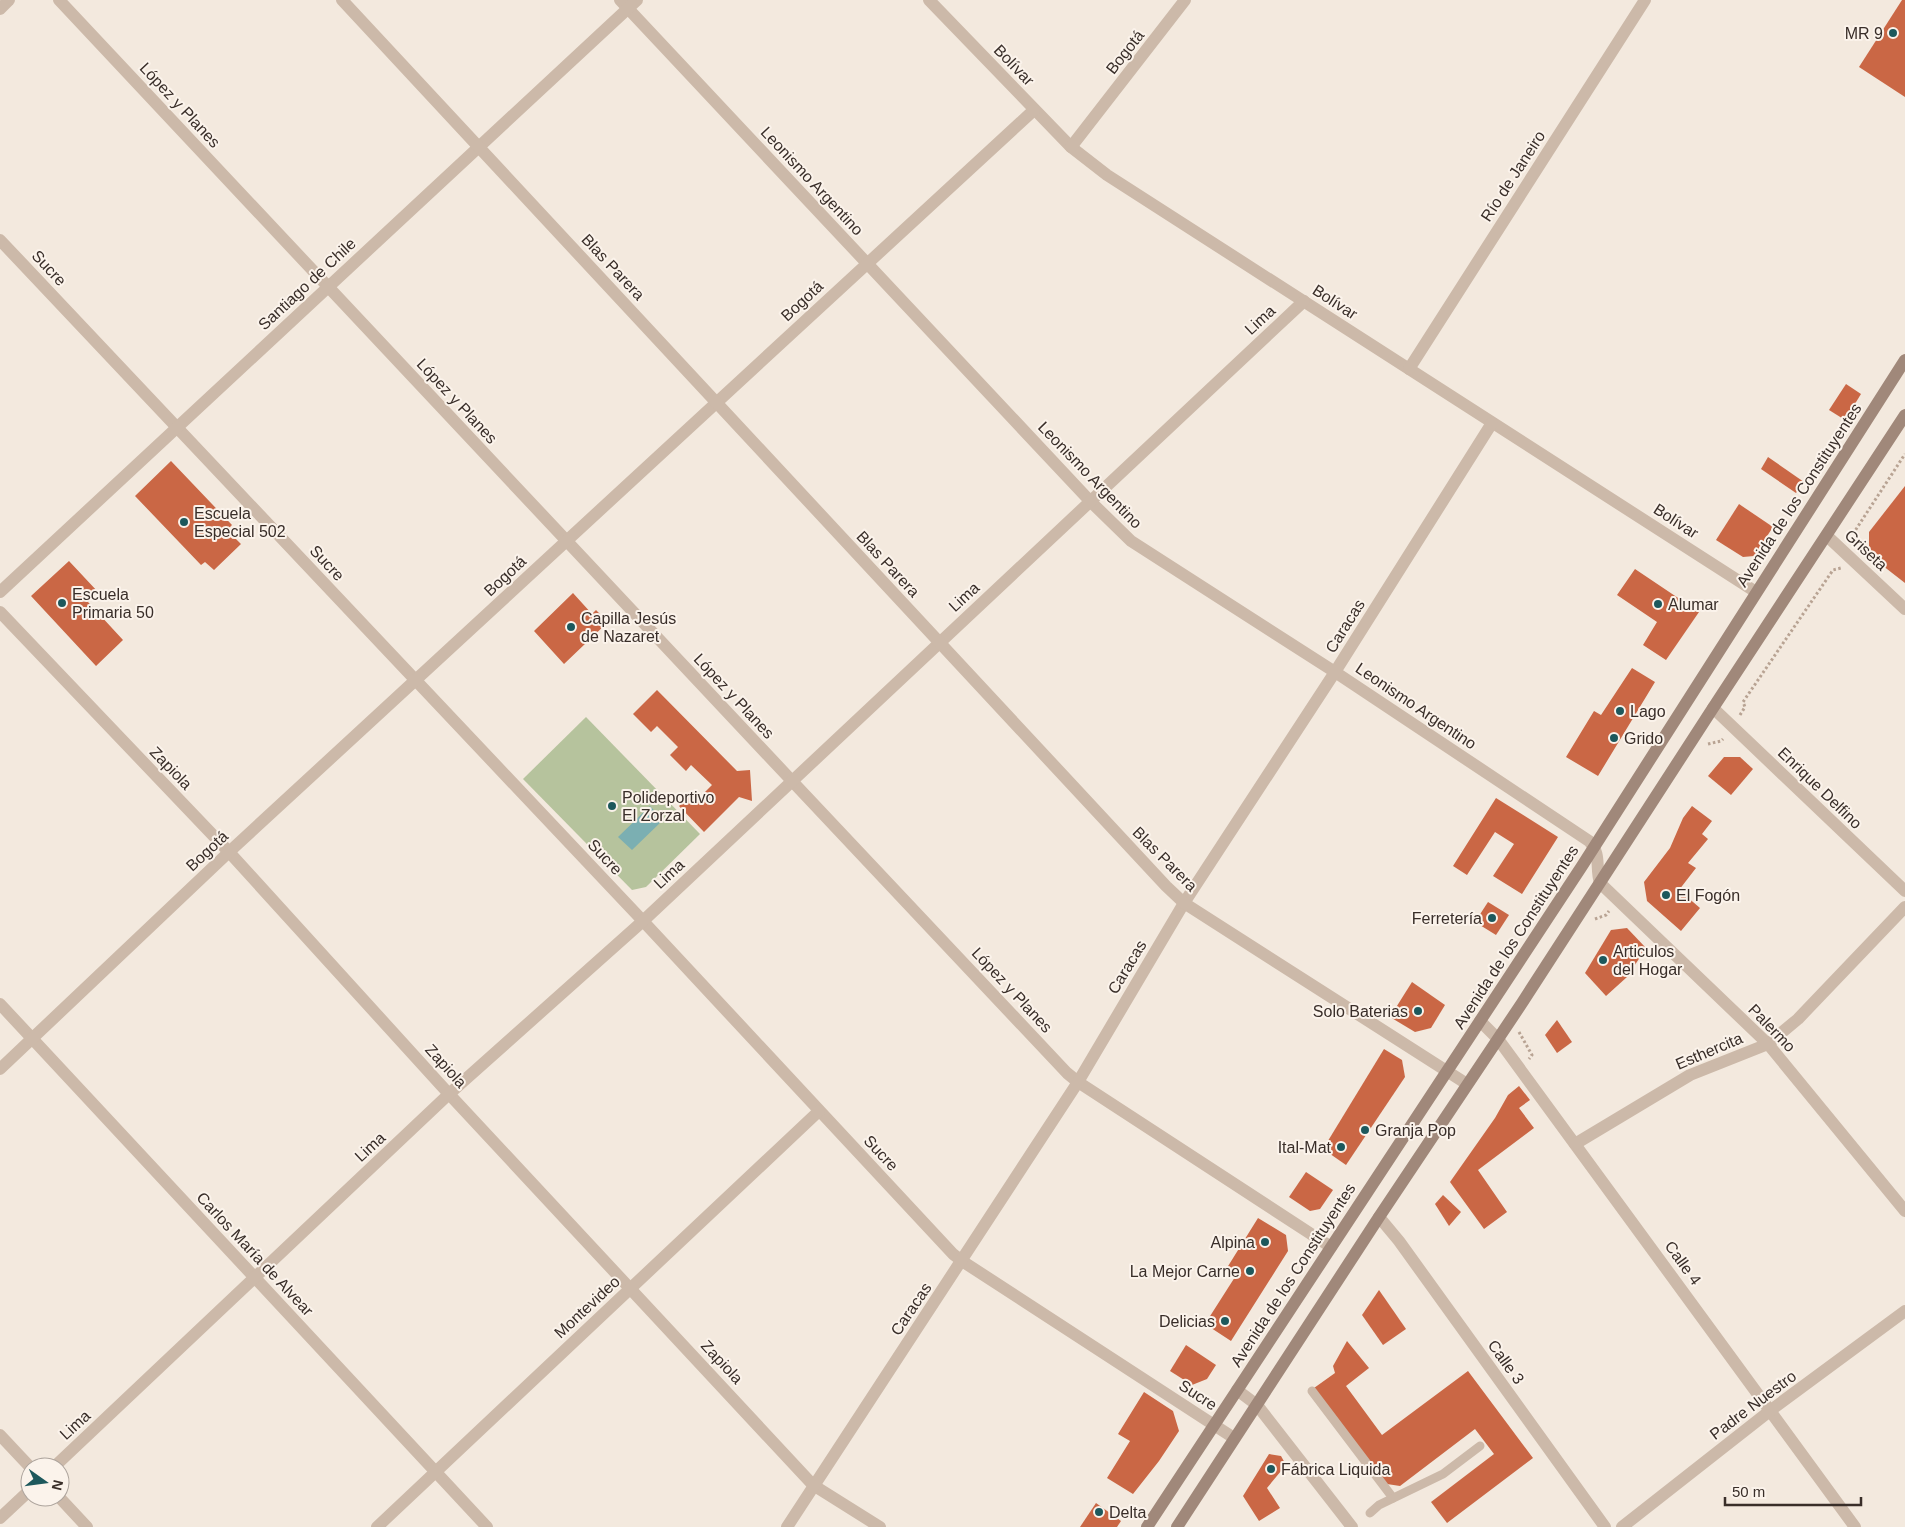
<svg xmlns="http://www.w3.org/2000/svg" width="1905" height="1527" viewBox="0 0 1905 1527" font-family="Arial,sans-serif">
  <style>
    .green { fill: #b6c39d }
    .water { fill: #7bafb2 }
    .building { fill: #ca6745 }
    .lines { fill: none; stroke-linecap: round; stroke-linejoin: round }
    .path { stroke: #b8a393; stroke-width: 3; stroke-dasharray: 2.5 2.5; stroke-linecap: butt }
    .service { stroke: #ccb9a9; stroke-width: 9 }
    .minor { stroke: #ccb9a9; stroke-width: 12 }
    .tertiary { stroke: #ccb9a9; stroke-width: 12 }
    .secondary { stroke: #a0887a; stroke-width: 12 }
    .poi-dot { fill: #1d585c; stroke: #fbf3eb; stroke-width: 2 }
    .labels { text-anchor: middle; dominant-baseline: central; stroke-width: 4; stroke-linejoin: round; paint-order: stroke }
    .poi-label { font-size: 16px; fill: #392e29; stroke: #fbf3eb; text-anchor: start }
    .street-label { font-size: 16px; fill: #392e29; stroke: #fbf3eb }
  </style>
  <rect width="100%" height="100%" fill="#f3e9de"/>
  <path class="green" d="M586,717l114,117 -54,53 -14,3 -109,-111z"/>
  <path class="water" d="M650,806l13,14 -31,30 -14,-13z"/>
  <g class="building">
    <path d="M1902,0h3v97l-46,-30z"/>
    <path d="M1846,384l15,10 -16,26 -16,-10z"/>
    <path d="M1768,457l36,25 -8,11 -35,-24z"/>
    <path d="M171,461l61,64 -5,5 14,14 -27,26 -9,-8 -4,3 -66,-69z"/>
    <path d="M1905,486v97l-36,-28v-23z"/>
    <path d="M1739,504l34,23 -19,29 -11,1 -27,-17z"/>
    <path d="M69,561l29,31 -10,10 35,38 -27,26 -65,-70z"/>
    <path d="M1635,569l64,43 -33,48 -23,-15 14,-23 -40,-27z"/>
    <path d="M573,593l19,21 4,-4 12,12 -44,42 -30,-33z"/>
    <path d="M1632,668l23,14 -57,94 -32,-19 28,-46 7,4z"/>
    <path d="M657,690l80,81 13,-1 2,31 -13,-4 -35,35 -25,-26 11,-11 6,6 16,-16 -21,-20 -5,6 -16,-16 8,-8 -21,-21 -6,6 -18,-18z"/>
    <path d="M1724,757h16l13,12 -22,26 -23,-19z"/>
    <path d="M1496,798l62,39 -36,57 -29,-18 21,-32 -19,-12 -28,43 -14,-9z"/>
    <path d="M1692,806l20,15 -10,13 6,5 -20,24 8,5 -17,22 21,18 -19,23 -34,-30 -3,-19 26,-34 13,-30z"/>
    <path d="M1488,902l21,13 -13,20 -21,-13z"/>
    <path d="M1627,928l19,20 -19,29 -21,19 -21,-23 26,-43z"/>
    <path d="M1412,982l33,23 -14,23 -16,4 -25,-15z"/>
    <path d="M1557,1020l15,22 -15,11 -12,-18z"/>
    <path d="M1384,1049l18,11 3,17 -59,88 -23,-16z"/>
    <path d="M1519,1086l11,14 -11,8 15,20 -56,42 29,42 -23,17 -34,-47 45,-64 13,-23z"/>
    <path d="M1306,1172l27,18 -13,19 -10,2 -21,-14z"/>
    <path d="M1443,1195l18,17 -12,14 -14,-22z"/>
    <path d="M1258,1218l28,17 2,16 -57,90 -26,-17 30,-47 -10,-6z"/>
    <path d="M1379,1290l27,39 -23,16 -21,-30z"/>
    <path d="M1347,1341l22,27 -23,18 36,49 86,-64 65,87 -86,65 -16,-21 63,-48 -19,-25 -75,57 -13,-2 -73,-96 21,-15 -2,-7z"/>
    <path d="M1186,1345l30,20 -9,14 -15,6 -22,-14z"/>
    <path d="M1144,1392l29,19 6,20 -20,30 -26,33 -26,-16 23,-37 -12,-7z"/>
    <path d="M1269,1454l12,2 5,9 -19,23 13,20 -21,13 -16,-25z"/>
    <path d="M1096,1503l25,18 -4,6h-37z"/>
  </g>
  <g class="lines">
    <g class="path">
      <path d="M1852,538l-1,-1 54,-83"/>
      <path d="M1740,715l5,-8 -2,-5 90,-132 8,-2"/>
      <path d="M1708,744l13,-3 2,-2"/>
      <path d="M1595,919l11,-4 3,-4"/>
      <path d="M1519,1032l13,23 -3,4"/>
    </g>
    <g class="service">
      <path d="M1312,1391l81,107"/>
      <path d="M1370,1513l9,-8 64,-31 37,-28"/>
    </g>
    <g class="minor">
      <path d="M59,0l733,781 275,292 11,9 253,165"/>
      <path d="M620,0l470,501 41,40 204,131 254,169c13,13 6,27 11,42l168,161 137,167"/>
      <path d="M929,0l142,147 36,28 649,417"/>
      <path d="M0,9l9,-9"/>
      <path d="M1071,147l114,-147"/>
      <path d="M0,240l643,681 310,333 9,7 272,177"/>
      <path d="M1409,369l236,-369"/>
      <path d="M1827,536l78,73"/>
      <path d="M0,592l637,-592"/>
      <path d="M0,612l229,240 220,242 364,391 67,42"/>
      <path d="M1713,708l192,183"/>
      <path d="M0,1004l487,523"/>
      <path d="M1480,1021l18,18 357,488"/>
      <path d="M0,1069l229,-217 805,-742"/>
      <path d="M1575,1144l115,-69 78,-31 30,-25 107,-112"/>
      <path d="M1379,1217l20,24 206,286"/>
      <path d="M1237,1390l20,15 95,122"/>
      <path d="M0,1435l30,32"/>
      <path d="M54,1467l395,-373 194,-173 661,-620"/>
      <path d="M59,1497l28,30"/>
      <path d="M0,1518l30,-28"/>
      <path d="M377,1527l442,-416"/>
      <path d="M787,1527l291,-445 106,-179 151,-231 157,-249"/>
      <path d="M1622,1527l149,-117 134,-99"/>
    </g>
    <path class="tertiary" d="M342,0l824,886 18,17 283,181"/>
    <g class="secondary">
      <path d="M1147,1527l435,-661 323,-506"/>
      <path d="M1177,1527l202,-310 143,-214 191,-295 192,-293"/>
    </g>
  </g>
  <g class="poi-dot">
    <circle cx="1893" cy="33" r="5"/>
    <circle cx="184" cy="522" r="5"/>
    <circle cx="62" cy="603" r="5"/>
    <circle cx="1658" cy="604" r="5"/>
    <circle cx="571" cy="627" r="5"/>
    <circle cx="1620" cy="711" r="5"/>
    <circle cx="1614" cy="738" r="5"/>
    <circle cx="612" cy="806" r="5"/>
    <circle cx="1666" cy="895" r="5"/>
    <circle cx="1492" cy="918" r="5"/>
    <circle cx="1603" cy="960" r="5"/>
    <circle cx="1418" cy="1011" r="5"/>
    <circle cx="1365" cy="1130" r="5"/>
    <circle cx="1341" cy="1147" r="5"/>
    <circle cx="1265" cy="1242" r="5"/>
    <circle cx="1250" cy="1271" r="5"/>
    <circle cx="1225" cy="1321" r="5"/>
    <circle cx="1271" cy="1469" r="5"/>
    <circle cx="1099" cy="1512" r="5"/>
  </g>
  <g class="labels">
    <g class="poi-label">
      <text x="1883" y="33" text-anchor="end">MR 9</text>
      <text x="194" y="513">Escuela<tspan x="194" dy="18">Especial 502</tspan></text>
      <text x="72" y="594">Escuela<tspan x="72" dy="18">Primaria 50</tspan></text>
      <text x="1668" y="604">Alumar</text>
      <text x="581" y="618">Capilla Jesús<tspan x="581" dy="18">de Nazaret</tspan></text>
      <text x="1630" y="711">Lago</text>
      <text x="1624" y="738">Grido</text>
      <text x="622" y="797">Polideportivo<tspan x="622" dy="18">El Zorzal</tspan></text>
      <text x="1676" y="895">El Fogón</text>
      <text x="1482" y="918" text-anchor="end">Ferretería</text>
      <text x="1613" y="951">Articulos<tspan x="1613" dy="18">del Hogar</tspan></text>
      <text x="1408" y="1011" text-anchor="end">Solo Baterias</text>
      <text x="1375" y="1130">Granja Pop</text>
      <text x="1331" y="1147" text-anchor="end">Ital-Mat</text>
      <text x="1255" y="1242" text-anchor="end">Alpina</text>
      <text x="1240" y="1271" text-anchor="end">La Mejor Carne</text>
      <text x="1215" y="1321" text-anchor="end">Delicias</text>
      <text x="1281" y="1469">Fábrica Liquida</text>
      <text x="1109" y="1512">Delta</text>
    </g>
    <g class="street-label">
      <text transform="translate(1125 52) rotate(-52)">Bogotá</text>
      <text transform="translate(1014 65) rotate(46)">Bolívar</text>
      <text transform="translate(180 105) rotate(47)">López y Planes</text>
      <text transform="translate(1513 176) rotate(-57)">Río de Janeiro</text>
      <text transform="translate(812 181) rotate(47)">Leonismo Argentino</text>
      <text transform="translate(613 267) rotate(47)">Blas Parera</text>
      <text transform="translate(49 268) rotate(47)">Sucre</text>
      <text transform="translate(307 284) rotate(-43)">Santiago de Chile</text>
      <text transform="translate(802 301) rotate(-43)">Bogotá</text>
      <text transform="translate(1335 302) rotate(33)">Bolívar</text>
      <text transform="translate(1260 320) rotate(-43)">Lima</text>
      <text transform="translate(457 401) rotate(47)">López y Planes</text>
      <text transform="translate(1090 475) rotate(46)">Leonismo Argentino</text>
      <text transform="translate(1799 495) rotate(-57)">Avenida de los Constituyentes</text>
      <text transform="translate(1676 521) rotate(33)">Bolívar</text>
      <text transform="translate(1866 550) rotate(43)">Griseta</text>
      <text transform="translate(327 563) rotate(47)">Sucre</text>
      <text transform="translate(888 564) rotate(47)">Blas Parera</text>
      <text transform="translate(505 576) rotate(-43)">Bogotá</text>
      <text transform="translate(964 597) rotate(-43)">Lima</text>
      <text transform="translate(1345 626) rotate(-58)">Caracas</text>
      <text transform="translate(734 696) rotate(47)">López y Planes</text>
      <text transform="translate(1416 706) rotate(34)">Leonismo Argentino</text>
      <text transform="translate(171 768) rotate(46)">Zapiola</text>
      <text transform="translate(1820 788) rotate(44)">Enrique Delfino</text>
      <text transform="translate(207 851) rotate(-43)">Bogotá</text>
      <text transform="translate(605 857) rotate(47)">Sucre</text>
      <text transform="translate(1165 859) rotate(45)">Blas Parera</text>
      <text transform="translate(669 874) rotate(-43)">Lima</text>
      <text transform="translate(1516 937) rotate(-57)">Avenida de los Constituyentes</text>
      <text transform="translate(1127 967) rotate(-59)">Caracas</text>
      <text transform="translate(1012 990) rotate(47)">López y Planes</text>
      <text transform="translate(1772 1028) rotate(46)">Palermo</text>
      <text transform="translate(1709 1051) rotate(-23)">Esthercita</text>
      <text transform="translate(446 1066) rotate(48)">Zapiola</text>
      <text transform="translate(370 1147) rotate(-43)">Lima</text>
      <text transform="translate(881 1153) rotate(47)">Sucre</text>
      <text transform="translate(255 1254) rotate(47)">Carlos María de Alvear</text>
      <text transform="translate(1683 1263) rotate(54)">Calle 4</text>
      <text transform="translate(1293 1275) rotate(-57)">Avenida de los Constituyentes</text>
      <text transform="translate(587 1307) rotate(-43)">Montevideo</text>
      <text transform="translate(911 1309) rotate(-56)">Caracas</text>
      <text transform="translate(722 1362) rotate(47)">Zapiola</text>
      <text transform="translate(1506 1362) rotate(54)">Calle 3</text>
      <text transform="translate(1198 1395) rotate(33)">Sucre</text>
      <text transform="translate(1753 1405) rotate(-37)">Padre Nuestro</text>
      <text transform="translate(75 1425) rotate(-43)">Lima</text>
    </g>
  </g>
  <g transform="translate(45 1482) rotate(104)"><circle r="24" fill="#fbf3eb" stroke="#ada49d"/>
  <path d="M0-4L9 19L0 12L-9 19Z" fill="#1d585c"/>
  <text y="-8" font-size="14" font-weight="bold" text-anchor="middle" fill="#392e29">N</text>
  </g>
  <path d="M1725 1497v8h136v-8" fill="none" stroke="#392e29" stroke-width="2.5"/>
  <text x="1732" y="1497" font-size="15" fill="#392e29" stroke="#fbf3eb" stroke-width="4" paint-order="stroke">50 m</text>
</svg>
